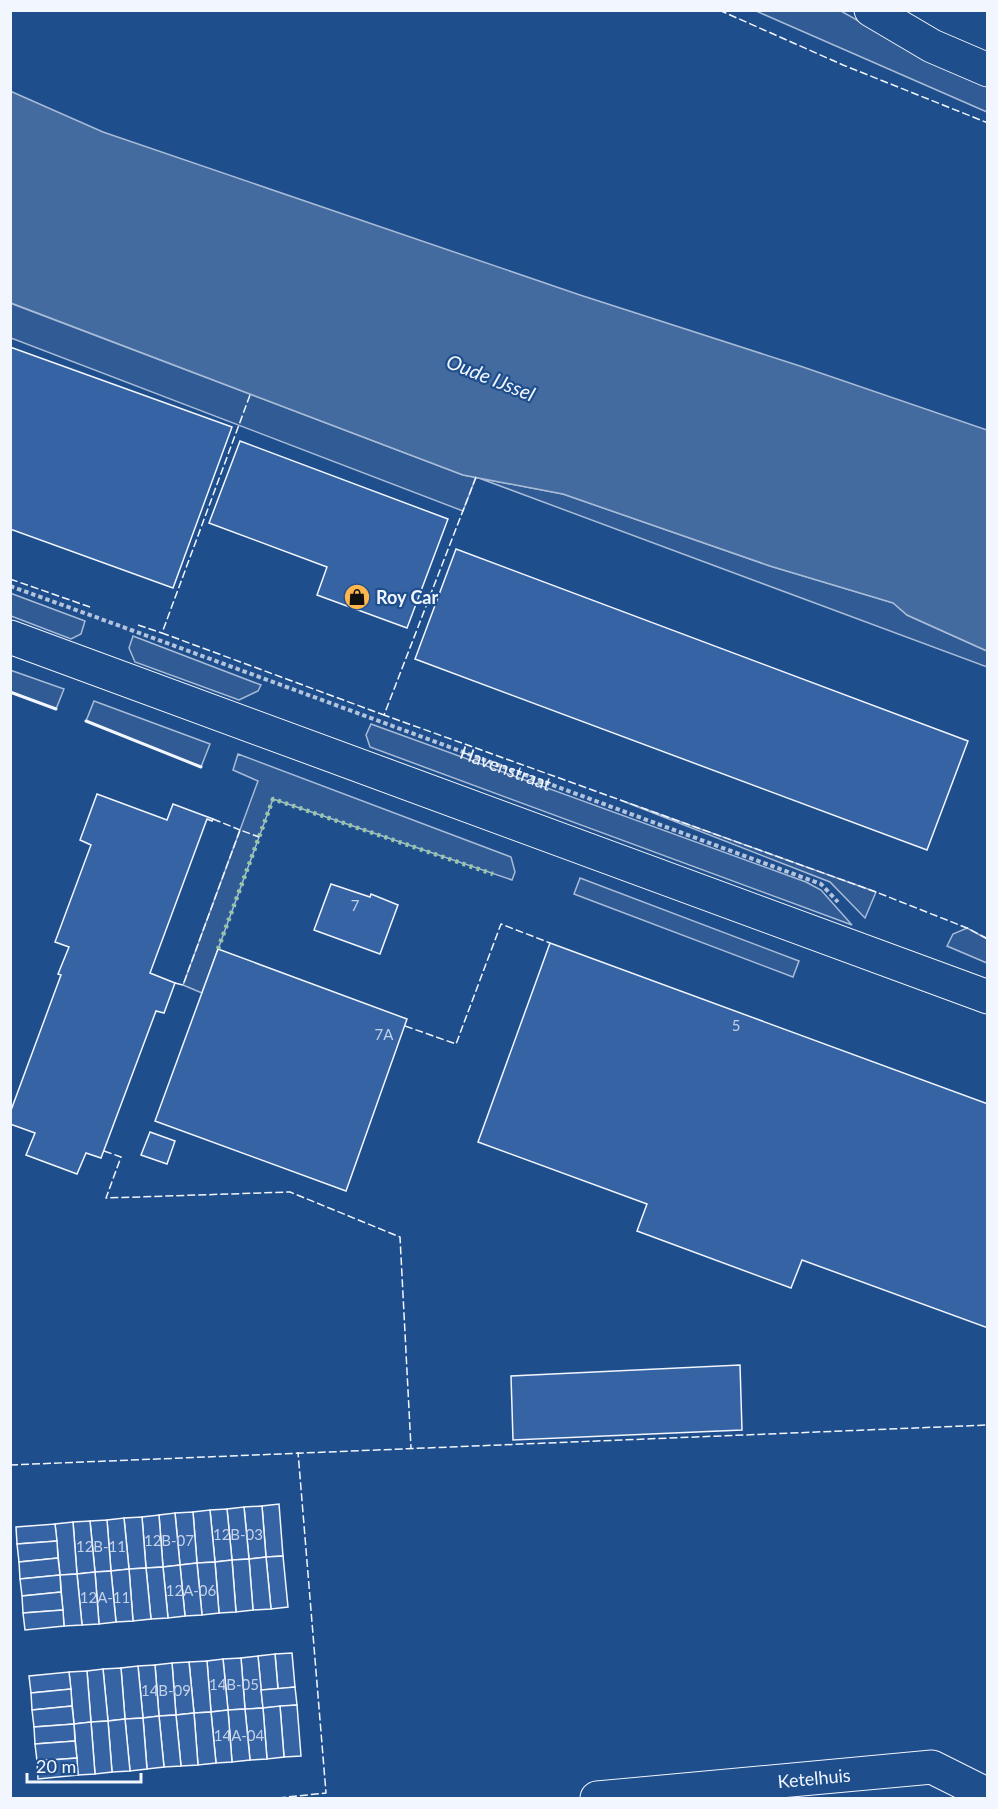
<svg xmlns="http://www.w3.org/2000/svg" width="998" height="1809" viewBox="0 0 998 1809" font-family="Lato,sans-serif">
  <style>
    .green { fill: #305b95; stroke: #a8bbd7; stroke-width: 1.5 }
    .water { fill: #446ba0; stroke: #a8bbd7; stroke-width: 1.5 }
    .building { fill: #3563a3; stroke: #f2f6ff; stroke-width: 1.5 }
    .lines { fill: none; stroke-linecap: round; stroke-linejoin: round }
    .minor-casing { stroke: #f2f6ff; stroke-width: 35 }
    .path { stroke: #b3c4dc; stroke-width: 4; stroke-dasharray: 4.5 3; stroke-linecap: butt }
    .minor { stroke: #1f4e8c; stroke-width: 33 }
    .hedge { stroke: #97c8a6; stroke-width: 4.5; stroke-dasharray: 3 4.5; stroke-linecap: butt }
    .fence { stroke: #f2f6ff; stroke-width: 1.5; stroke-dasharray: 8 3; stroke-linecap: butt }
    .wall { stroke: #f2f6ff; stroke-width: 3 }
    .labels { text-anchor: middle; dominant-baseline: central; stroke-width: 4.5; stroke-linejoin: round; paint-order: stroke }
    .number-label { font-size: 15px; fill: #c3d1e8 }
    .poi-label { font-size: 18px; font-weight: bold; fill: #f2f6ff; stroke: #1f4e8c; text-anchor: start }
    .street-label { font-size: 18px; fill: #f2f6ff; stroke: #1f4e8c }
    .water-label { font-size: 20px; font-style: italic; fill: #f2f6ff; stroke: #1f4e8c }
  </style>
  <rect width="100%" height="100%" fill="#1f4e8c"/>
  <g class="green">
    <path d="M756,11h85l85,48 61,28v25z"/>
    <path d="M10,303l453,172 100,19 207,72 124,37 13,12 80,36v16l-511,-190 -13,34 -452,-173z"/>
    <path d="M10,593l75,28 -4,13 -10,5 -60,-23z"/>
    <path d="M133,636l128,49 -3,6 -19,9 -104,-38 -6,-14z"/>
    <path d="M10,670l54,19 -8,20 -45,-17z"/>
    <path d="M94,701l116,43 -9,23 -115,-46z"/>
    <path d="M371,724l435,158 15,8 31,35 -482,-178 -4,-12z"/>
    <path d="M238,754l273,103 4,15 -3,8 -239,-81 -71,194 -19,-8 75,-204 -25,-11z"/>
    <path d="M620,800l256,92 -11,26 -35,-36z"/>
    <path d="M580,878l219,83 -6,16 -219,-83z"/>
    <path d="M967,928l20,11v24l-40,-17 6,-12z"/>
  </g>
  <path class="water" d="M10,91l93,41 477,163 220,71 187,64v221l-80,-36 -14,-12 -123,-37 -207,-72 -100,-19 -452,-172z"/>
  <g class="building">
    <path d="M10,347l222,80 -59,161 -163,-59z"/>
    <path d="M240,441l208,78 -41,109 -90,-33 10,-28 -118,-44z"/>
    <path d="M456,549l512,192 -41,109 -512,-191z"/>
    <path d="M97,794l70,26 6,-16 40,15 -1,2 -5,-2 -57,154 25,10 -11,30 -8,-2 -55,147 -15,-5 -9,21 -51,-19 9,-22 -25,-9v-11l51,-138 -3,-1 11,-27 -14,-5 36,-97 -11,-5z"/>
    <path d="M331,884l39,13 1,-3 27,11 -18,49 -66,-24z"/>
    <path d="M550,943l438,161v224l-186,-68 -11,28 -154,-57 10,-27 -169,-62z"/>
    <path d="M218,949l189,70 -61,172 -191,-70z"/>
    <path d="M150,1132l25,9 -8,23 -26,-9z"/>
    <path d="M740,1365l2,65 -229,10 -2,-64z"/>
    <path d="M279,1504l4,52 -17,1 -4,-51z"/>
    <path d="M262,1506l4,51 -17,2 -5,-52z"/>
    <path d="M244,1507l5,52 -17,1 -5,-51z"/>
    <path d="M227,1509l5,51 -17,2 -5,-52z"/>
    <path d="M210,1510l5,52 -18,1 -4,-51z"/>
    <path d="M193,1512l4,51 -17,2 -5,-52z"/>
    <path d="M175,1513l5,52 -17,2 -4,-52z"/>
    <path d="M159,1515l4,52 -17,1 -4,-51z"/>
    <path d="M142,1517l4,51 -17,1 -5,-51z"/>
    <path d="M124,1518l5,51 -18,2 -4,-51z"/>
    <path d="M107,1520l4,51 -16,1 -5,-51z"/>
    <path d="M90,1521l5,51 -18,2 -4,-52z"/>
    <path d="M73,1522l4,52 -17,1 -5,-51z"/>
    <path d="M55,1524l2,17 -40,3 -1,-17z"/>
    <path d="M57,1541l1,17 -39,4 -2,-18z"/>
    <path d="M283,1556l5,51 -17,2 -5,-52z"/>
    <path d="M266,1557l5,52 -18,1 -4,-51z"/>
    <path d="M58,1558l2,17 -40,4 -1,-17z"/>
    <path d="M249,1559l4,51 -17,2 -4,-52z"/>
    <path d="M232,1560l4,52 -17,1 -4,-51z"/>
    <path d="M215,1562l4,51 -17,2 -5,-52z"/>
    <path d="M197,1563l5,52 -17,1 -5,-51z"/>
    <path d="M180,1565l5,51 -17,2 -5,-51z"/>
    <path d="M163,1567l5,51 -17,1 -5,-51z"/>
    <path d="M146,1568l5,51 -18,2 -4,-52z"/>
    <path d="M129,1569l4,52 -17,1 -5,-51z"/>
    <path d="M111,1571l5,51 -17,2 -4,-52z"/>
    <path d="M95,1572l4,52 -17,1 -5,-51z"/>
    <path d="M77,1574l5,51 -18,1 -4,-51z"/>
    <path d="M60,1575l1,17 -39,4 -2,-17z"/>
    <path d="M61,1592l2,18 -40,3 -1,-17z"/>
    <path d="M63,1610l1,16 -39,4 -2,-17z"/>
    <path d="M292,1653l3,34 -17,2 -3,-35z"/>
    <path d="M275,1654l3,35 -17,1 -3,-34z"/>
    <path d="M258,1656l5,52 -18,1 -4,-51z"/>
    <path d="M241,1658l4,51 -17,1 -5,-51z"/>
    <path d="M223,1659l5,51 -17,2 -4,-51z"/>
    <path d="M207,1661l4,51 -17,1 -5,-51z"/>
    <path d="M189,1662l5,51 -18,2 -4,-52z"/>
    <path d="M172,1663l4,52 -17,1 -4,-51z"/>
    <path d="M155,1665l4,51 -16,2 -5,-52z"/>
    <path d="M138,1666l5,52 -18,1 -4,-51z"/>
    <path d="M121,1668l4,51 -17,2 -5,-52z"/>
    <path d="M103,1669l5,52 -17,1 -4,-51z"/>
    <path d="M87,1671l4,51 -17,2 -5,-52z"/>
    <path d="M69,1672l2,17 -40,4 -2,-17z"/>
    <path d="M295,1687l2,18 -34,3 -2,-18z"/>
    <path d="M71,1689l1,17 -40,4 -1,-17z"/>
    <path d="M297,1705l4,51 -17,1 -4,-51z"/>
    <path d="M72,1706l2,18 -40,3 -2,-17z"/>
    <path d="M280,1706l4,51 -17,2 -4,-51z"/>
    <path d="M263,1708l4,51 -17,1 -5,-51z"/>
    <path d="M245,1709l5,51 -18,2 -4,-52z"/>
    <path d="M228,1710l4,52 -16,1 -5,-51z"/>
    <path d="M211,1712l5,51 -18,2 -4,-52z"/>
    <path d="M194,1713l4,52 -17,1 -5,-51z"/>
    <path d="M176,1715l5,51 -17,1 -5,-51z"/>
    <path d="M159,1716l5,51 -17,2 -4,-51z"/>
    <path d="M143,1718l4,51 -17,2 -5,-52z"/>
    <path d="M125,1719l5,52 -18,1 -4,-51z"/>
    <path d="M108,1721l4,51 -17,2 -4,-52z"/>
    <path d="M91,1722l4,52 -17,1 -4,-51z"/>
    <path d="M74,1724l1,17 -40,3 -1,-17z"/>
    <path d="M75,1741l2,17 -40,3 -2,-17z"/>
    <path d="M77,1758l1,17 -40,4 -1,-18z"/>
  </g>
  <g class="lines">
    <g class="minor-casing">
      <g id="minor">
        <path d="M871,10l61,36 56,24"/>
        <path d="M10,637l978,360"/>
        <path id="s2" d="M597,1798l335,-31 56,28"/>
      </g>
    </g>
    <path class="path" id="s1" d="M10,586c271,98 541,199 811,298l17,18"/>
    <use href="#minor" class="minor"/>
    <path class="hedge" d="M218,949l55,-150 220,75"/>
    <g class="fence">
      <path d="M719,10l124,55 145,58"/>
      <path d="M250,395l-88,238 222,82"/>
      <path d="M476,477l-92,238 492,177 91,36 21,11"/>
      <path d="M10,579l80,28"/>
      <path d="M138,625l24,8"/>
      <path d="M213,819l27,11"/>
      <path d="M175,983l8,2 57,-155 19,7"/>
      <path d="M405,1026l51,18 45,-120 49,19"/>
      <path d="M104,1151l17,6 -15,41 184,-6 110,45 11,211"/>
      <path d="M10,1465l978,-40"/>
      <path d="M278,1798l48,-5 -28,-341"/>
    </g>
    <g class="wall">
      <path d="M10,692l46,17"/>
      <path d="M86,721l115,46"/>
    </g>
  </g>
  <defs>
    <g id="shop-disc" transform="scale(1.35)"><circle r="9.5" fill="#ffb74d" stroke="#1f4e8c"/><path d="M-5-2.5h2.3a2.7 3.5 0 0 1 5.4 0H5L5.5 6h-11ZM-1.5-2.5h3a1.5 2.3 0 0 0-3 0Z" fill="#111"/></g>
  </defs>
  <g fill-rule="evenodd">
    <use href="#shop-disc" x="357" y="597"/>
  </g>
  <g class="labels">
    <g class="number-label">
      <text x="355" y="905">7</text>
      <text x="736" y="1025">5</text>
      <text x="384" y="1034">7A</text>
      <text x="238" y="1534">12B-03</text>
      <text x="169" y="1540">12B-07</text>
      <text x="101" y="1546">12B-11</text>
      <text x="191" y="1590">12A-06</text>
      <text x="105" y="1597">12A-11</text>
      <text x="234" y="1684">14B-05</text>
      <text x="166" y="1690">14B-09</text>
      <text x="239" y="1735">14A-04</text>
    </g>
    <g class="poi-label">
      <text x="376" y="597">Roy Car</text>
    </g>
    <g class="street-label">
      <text stroke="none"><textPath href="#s1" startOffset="528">Havenstraat</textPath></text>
      <text stroke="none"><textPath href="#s2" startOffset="218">Ketelhuis</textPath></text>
    </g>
    <g class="water-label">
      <text transform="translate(491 377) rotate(22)">Oude IJssel</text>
    </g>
  </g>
  <rect width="998" height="1809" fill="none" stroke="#f2f6ff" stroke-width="24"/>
  <path d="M27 1773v9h114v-9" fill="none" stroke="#f2f6ff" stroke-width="3"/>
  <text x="36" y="1773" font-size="18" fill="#f2f6ff" stroke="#1f4e8c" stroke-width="4.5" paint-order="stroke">20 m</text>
</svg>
